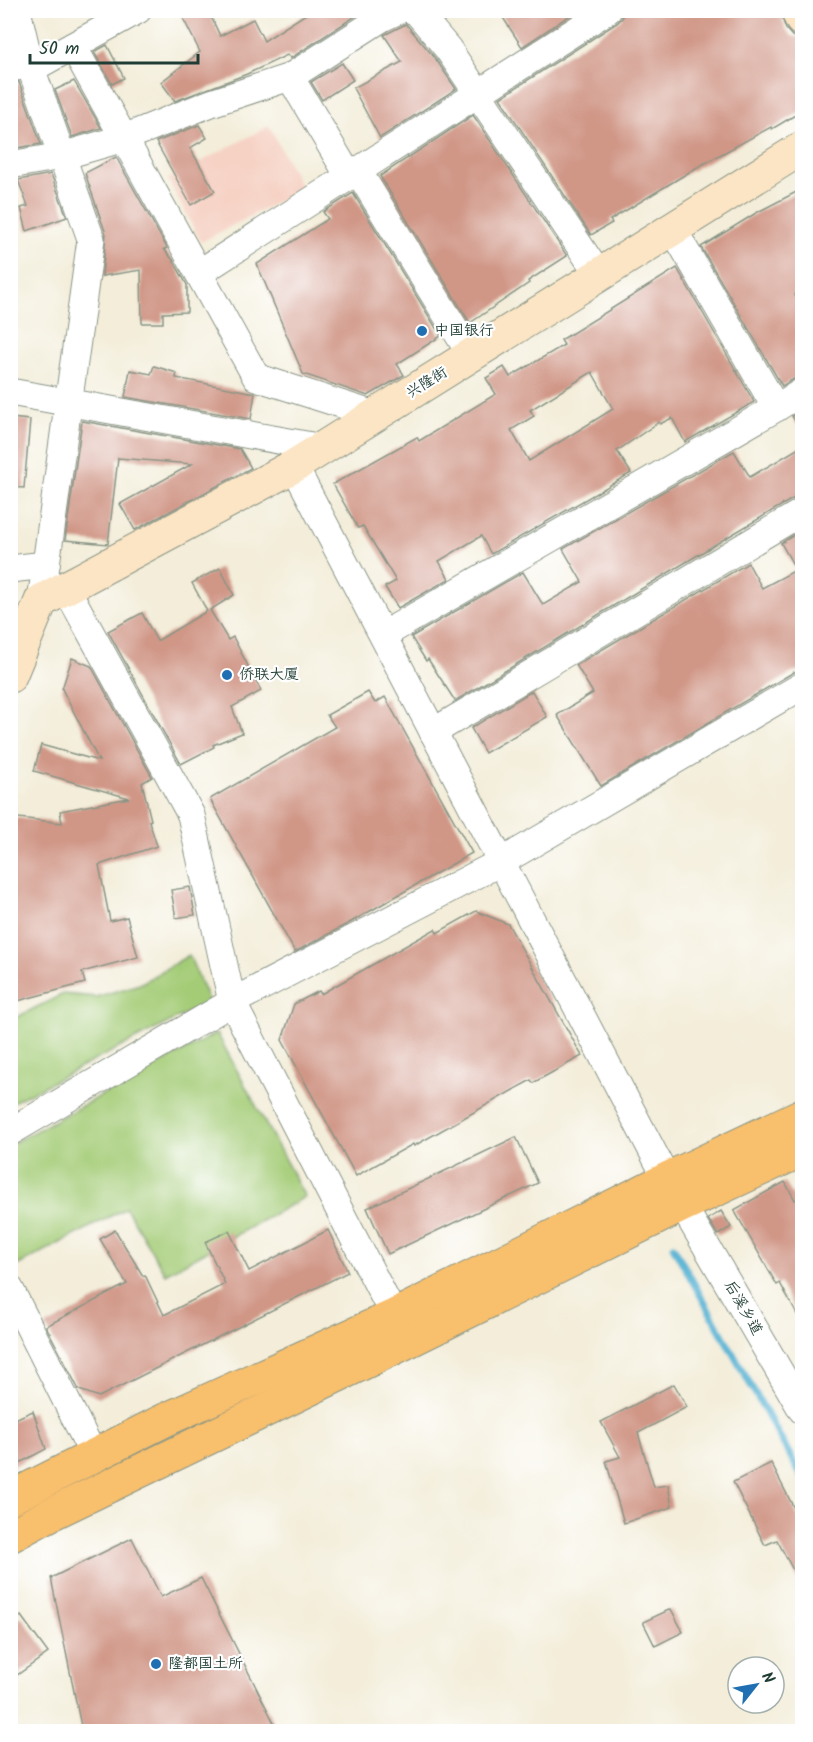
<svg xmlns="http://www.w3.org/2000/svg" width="813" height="1742" viewBox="0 0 813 1742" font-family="Kalam,'LXGW WenKai TC',sans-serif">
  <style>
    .built { fill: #f6d2c4 }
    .green { fill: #a4cc77; stroke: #628456; stroke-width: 1.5 }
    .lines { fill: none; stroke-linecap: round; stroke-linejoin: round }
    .stream { stroke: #55b2d3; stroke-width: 7 }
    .building { fill: #d09787; fill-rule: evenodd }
    .street-casing { stroke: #899586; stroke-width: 29 }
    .secondary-casing { stroke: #899586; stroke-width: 35 }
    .primary-casing { stroke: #899586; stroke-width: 35 }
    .street { stroke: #fff; stroke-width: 27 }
    .secondary { stroke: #fce5c4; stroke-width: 33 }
    .primary { stroke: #f8bf6c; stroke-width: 33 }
    .poi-dot { fill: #1f6fb2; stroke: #fff; stroke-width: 2 }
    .labels { text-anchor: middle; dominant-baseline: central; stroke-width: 4.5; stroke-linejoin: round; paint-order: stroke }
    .poi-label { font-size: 15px; fill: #1f3d34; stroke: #fff; text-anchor: start }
    .street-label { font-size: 15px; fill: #1f3d34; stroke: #fff }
  </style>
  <rect width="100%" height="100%" fill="#fff"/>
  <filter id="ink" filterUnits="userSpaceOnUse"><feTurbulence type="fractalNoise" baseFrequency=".0167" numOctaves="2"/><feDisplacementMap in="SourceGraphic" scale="12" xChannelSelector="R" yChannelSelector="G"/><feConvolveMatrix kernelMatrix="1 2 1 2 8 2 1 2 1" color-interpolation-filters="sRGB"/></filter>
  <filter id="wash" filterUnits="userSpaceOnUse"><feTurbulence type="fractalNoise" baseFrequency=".008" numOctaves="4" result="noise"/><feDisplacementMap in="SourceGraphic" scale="24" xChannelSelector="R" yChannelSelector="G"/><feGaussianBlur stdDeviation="1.35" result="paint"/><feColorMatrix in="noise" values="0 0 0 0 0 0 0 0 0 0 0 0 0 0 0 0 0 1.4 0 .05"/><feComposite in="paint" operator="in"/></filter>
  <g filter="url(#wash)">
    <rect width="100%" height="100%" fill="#f3edd9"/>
    <path class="built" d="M269,126l33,63 -101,53 -33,-63z"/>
    <g class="green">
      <path d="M189,955l20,47 -198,101v-83l52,-26 33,3 44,-13z"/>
      <path d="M217,1033l88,164 -140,77 -39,-66 -115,61v-125z"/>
    </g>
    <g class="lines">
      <path class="stream" d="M673,1246l129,231"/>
    </g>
    <g id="blocks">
      <g class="building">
        <path d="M179,10h29l12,26 33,-17 11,22 48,-31h53l-74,48 -4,-3 -40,19 -72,27 -14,-19 39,-30z"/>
        <path d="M498,10h80l-56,37z"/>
        <path d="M624,10h155l7,19 6,7 10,2v73l-30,18 -1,-2 -75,41 -86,52 2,3 -21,12 -91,-137 117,-75 5,-5z"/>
        <path d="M406,24l29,34 21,31 -76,49 -27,-50 49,-26 -18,-27z"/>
        <path d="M107,45l17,33 -12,6 -18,-32z"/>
        <path d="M342,63l11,17 -31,20 -11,-18z"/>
        <path d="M74,81l27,47 -29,9 -17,-47z"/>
        <path d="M19,82l22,62 -31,5v-66z"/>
        <path d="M473,115l94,141 -39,25 1,2 -59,40 -90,-147z"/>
        <path d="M199,125l8,13 -17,10 25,43 -24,14 -35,-63z"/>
        <path d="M116,157l51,91 -3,1 9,11 14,25v27l-24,1v10h-21l-1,-53 -39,6 4,-42 -21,-61z"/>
        <path d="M51,174l16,43 -40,14 -6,-23 7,-2 -10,-26z"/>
        <path d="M802,189v102l-7,4 7,14v67l-8,3 -12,7 -81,-139 55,-34z"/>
        <path d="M353,193l88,143 -44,28 7,11 -36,21 -65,-22 -46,-110 71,-45 -5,-7z"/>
        <path d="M677,268l77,134 -69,40 -13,-24 -12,6 -1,-2 -42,29 14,22 -140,81 -10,-18 -42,25 10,18 -51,29 -13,-21 11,-6 -33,-55 -5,2 -25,-44 84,-47 2,4 77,-47 -10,-16 18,-11 6,10 54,-32 -3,-5zM592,372l21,37 -84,52 -18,-31 23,-14 -4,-6z"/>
        <path d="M154,366l23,7 -1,5 79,15 -4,26 -126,-22 5,-27 21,4z"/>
        <path d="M802,410v22l-10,-16z"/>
        <path d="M10,418l20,2 -6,68 -14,-1z"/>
        <path d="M82,421l158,28 11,19 -116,62 -15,-26 72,-40 -74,-6 -10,86 -43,-4z"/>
        <path d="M802,446v50l-8,2 -63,37 -276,166 -27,-42 -2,2 -15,-24 112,-65 20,33 39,-23 -19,-33 171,-98 16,26z"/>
        <path d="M802,530v140l-8,2 -193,114 -44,-71 36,-22 -17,-28 172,-102 14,25 34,-18 -15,-27z"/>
        <path d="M220,568l14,27 -24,15 18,30 5,-3 28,54 -29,16 10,26 -29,12 1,2 -33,17 -73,-133 34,-18 15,28 50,-30 -15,-28z"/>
        <path d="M72,658l19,8 61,111 -10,6 9,37 -2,1 8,25 -58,19 11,56 17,-4 11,40 -56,15 3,11 -75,20v-186l52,6 -2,-12 69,-13 -95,-27 7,-26 58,16 -37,-72z"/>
        <path d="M532,691l15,26 -62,36 -14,-25z"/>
        <path d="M368,692l7,11 10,-6 87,156 -121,69 -56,30 -85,-153 125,-72 -8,-12z"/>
        <path d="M190,887l5,28 -19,3 -5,-28z"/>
        <path d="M476,911l32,13 74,132 -49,27 -2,-3 -117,66 -1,-2 -57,32 -74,-136 12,-36 25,-13 2,3 114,-65 2,4z"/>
        <path d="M516,1137l22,46 -150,71 -21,-46z"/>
        <path d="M785,1182l10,18 7,-4v128l-22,-41 -3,2 -43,-75z"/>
        <path d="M721,1211l10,16 -13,8 -10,-16z"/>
        <path d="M115,1230l28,46 2,-1 19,40 61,-31 -20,-42 24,-11 20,40 79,-41 20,42 -249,125 -20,-7 -33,-64 81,-42 -27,-45z"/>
        <path d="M674,1384l13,23 -49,26 16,54 14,-2 4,22 -48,16 -18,-62 14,-4 -19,-35z"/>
        <path d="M33,1411l13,38 -36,19v-47z"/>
        <path d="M771,1463l31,61v63l-25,-47 -12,5 -32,-63z"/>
        <path d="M132,1538l29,59 40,-19 77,153h-196l-31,-153z"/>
        <path d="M671,1609l12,23 -28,14 -12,-24z"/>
        <path d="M21,1616l27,37 -38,27v-56z"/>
      </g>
    </g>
  </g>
  <g filter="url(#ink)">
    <use href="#blocks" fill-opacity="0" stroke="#899586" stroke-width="1.5"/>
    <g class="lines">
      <g class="street-casing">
        <g id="street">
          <path d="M17,10l13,55 61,174 -50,362"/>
          <path d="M412,10l5,2 31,37 151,226"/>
          <path d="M73,46l183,331 119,38"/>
          <path d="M10,68l32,-5 96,-53"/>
          <path d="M290,77l59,99"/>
          <path d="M10,165l52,-9 62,-18 87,-35 79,-26 92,-59 17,-8"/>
          <path d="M358,171l113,184"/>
          <path d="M673,229l103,179 26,-16"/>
          <path d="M199,273l409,-263"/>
          <path d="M10,392l313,56"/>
          <path d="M294,466l373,713 135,231"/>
          <path d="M10,569l36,-4"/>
          <path d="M66,588l125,227 41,187 162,314"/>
          <path d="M383,635l393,-227"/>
          <path d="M433,732l369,-220"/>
          <path d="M10,1132l222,-130 269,-140 301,-176"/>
          <path d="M10,1289l84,167"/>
        </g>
      </g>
      <g class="secondary-casing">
        <g id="secondary">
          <path d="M797,10l5,10"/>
          <path d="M10,676l31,-75 253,-135 508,-318"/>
        </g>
      </g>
      <g class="primary-casing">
        <g id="primary">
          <path d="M10,1498l155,-78 229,-104 273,-137 135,-64"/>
          <path d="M10,1536l41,-22 364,-176 268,-133 119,-55"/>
        </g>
      </g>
      <use href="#street" class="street"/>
      <use href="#secondary" class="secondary"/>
      <use href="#primary" class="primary"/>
    </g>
  </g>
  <g class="poi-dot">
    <circle cx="422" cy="331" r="6"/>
    <circle cx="227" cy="675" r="6"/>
    <circle cx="156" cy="1664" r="6"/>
  </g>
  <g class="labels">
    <g class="poi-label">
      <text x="434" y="331">中国银行</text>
      <text x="239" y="675">侨联大厦</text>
      <text x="168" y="1664">隆都国土所</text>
    </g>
    <g class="street-label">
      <text transform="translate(427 383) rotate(-32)">兴隆街</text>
      <text transform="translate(743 1308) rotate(60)">后溪乡道</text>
    </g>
  </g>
  <rect width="813" height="1742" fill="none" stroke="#fff" stroke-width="36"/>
  <g transform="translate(756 1685) rotate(59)"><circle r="28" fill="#ffffff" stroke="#a5b1ae" stroke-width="1.5"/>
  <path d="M0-4.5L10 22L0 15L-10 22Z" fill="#1f6fb2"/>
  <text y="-9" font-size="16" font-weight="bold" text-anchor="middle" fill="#1f3d34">N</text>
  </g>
  <path d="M30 54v9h168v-9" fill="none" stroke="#1f3d34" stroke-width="3"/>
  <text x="39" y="54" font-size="18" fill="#1f3d34" stroke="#ffffff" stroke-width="4.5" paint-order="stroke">50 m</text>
</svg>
